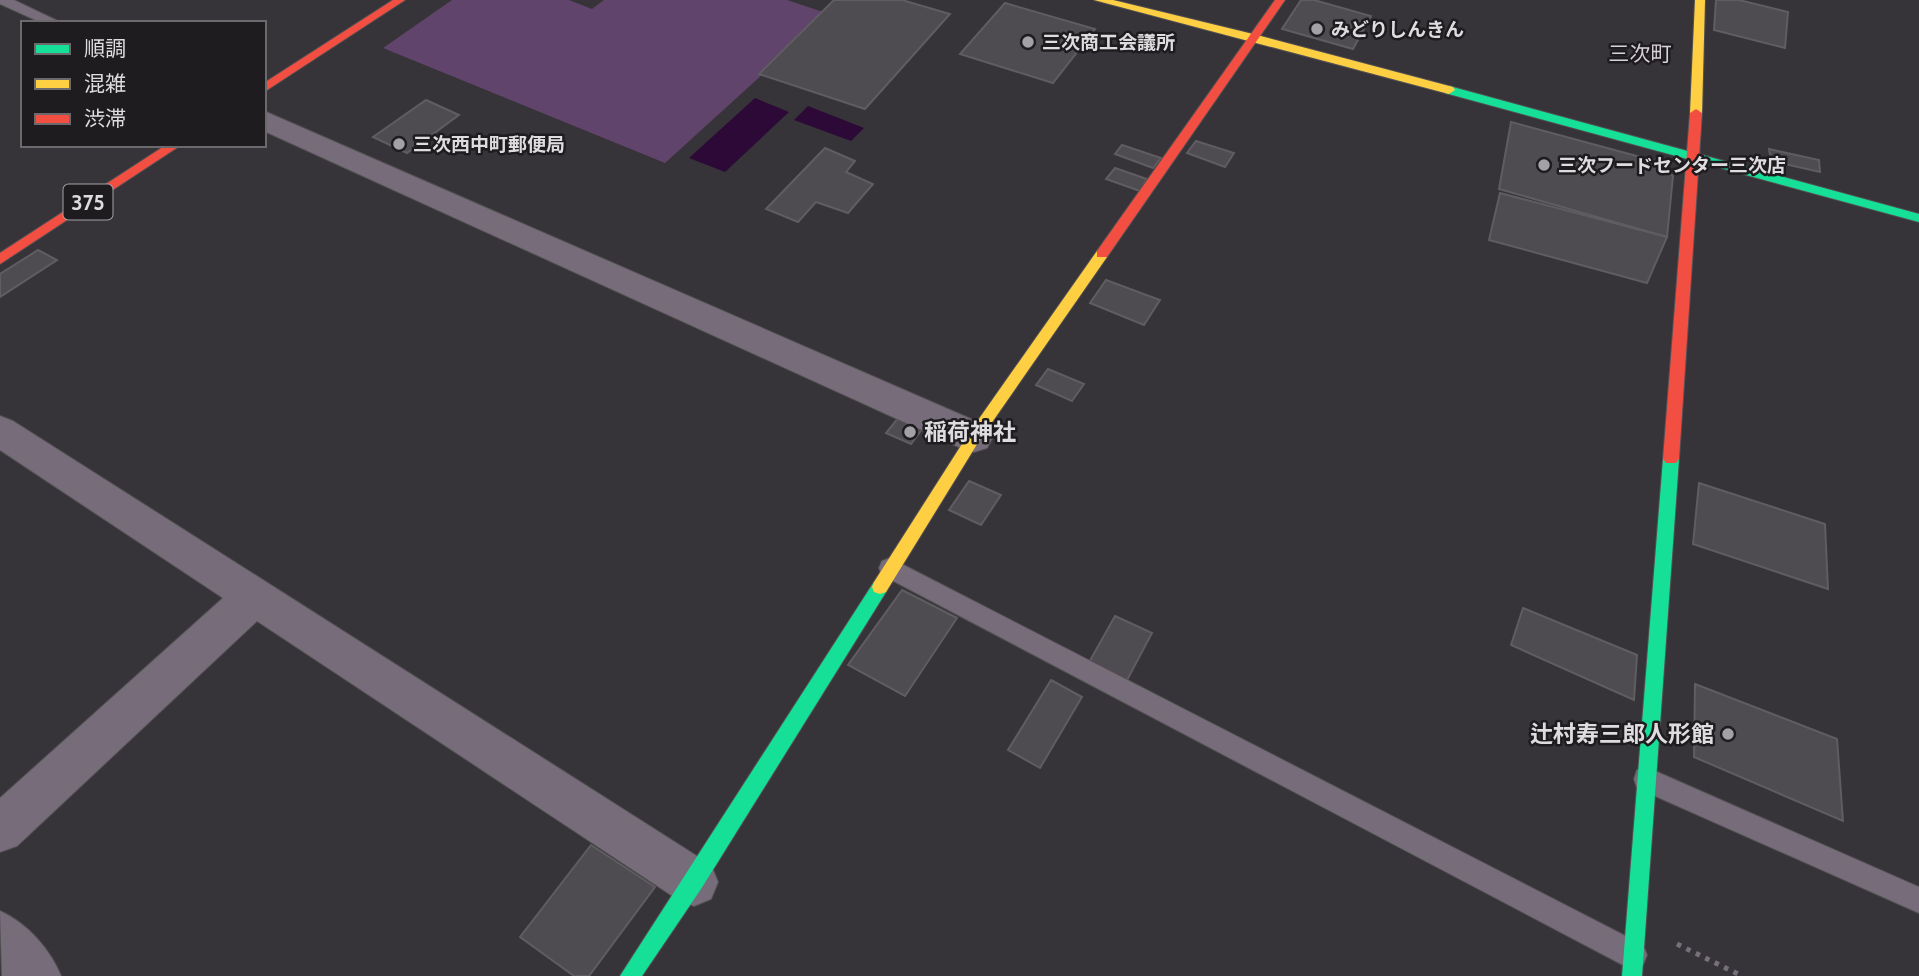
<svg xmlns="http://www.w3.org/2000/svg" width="1919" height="976" viewBox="0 0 1919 976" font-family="Cabin,'Noto Sans JP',sans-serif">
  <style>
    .green { fill: #61446b }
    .water { fill: #2c0937 }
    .building { fill: #4e4c50; stroke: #5f5d61; stroke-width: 2 }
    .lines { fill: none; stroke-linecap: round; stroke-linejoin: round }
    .lane-casing { stroke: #525053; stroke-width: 2 }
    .street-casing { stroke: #525053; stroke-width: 2 }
    .fast-casing { stroke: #525053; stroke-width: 2 }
    .slow-casing { stroke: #525053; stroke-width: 2 }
    .jam-casing { stroke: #525053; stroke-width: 2 }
    .path { stroke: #767079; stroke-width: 5; stroke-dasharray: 4.5 6; stroke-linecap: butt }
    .lane { fill: #766c7a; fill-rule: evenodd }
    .street { fill: #766c7a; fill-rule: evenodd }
    .fast { fill: #16e098; fill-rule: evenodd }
    .slow { fill: #ffcf43; fill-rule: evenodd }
    .jam { fill: #f24e42; fill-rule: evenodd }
    .poi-dot { fill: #a4a1a6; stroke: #1e1c1f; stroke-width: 2.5 }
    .labels { text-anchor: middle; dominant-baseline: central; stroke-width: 5; stroke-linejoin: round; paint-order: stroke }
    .far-poi-label { font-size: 19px; font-weight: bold; fill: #dfdce0; stroke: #1e1c1f; text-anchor: start }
    .far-quarter-label { font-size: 21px; fill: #d8d1da; stroke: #1e1c1f }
    .shield { fill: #1e1c1f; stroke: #a5a2a6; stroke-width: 2 }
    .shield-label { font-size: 21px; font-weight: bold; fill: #dfdce0 }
    .poi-label { font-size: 23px; font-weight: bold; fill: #dfdce0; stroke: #1e1c1f; text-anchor: start }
  </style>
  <rect width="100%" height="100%" fill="#373439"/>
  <path class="green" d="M452,0h117l23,9 12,-9h183l42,14 -164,149 -282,-115z"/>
  <g class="water">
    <path d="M755,98l34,14 -64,60 -36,-14z"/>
    <path d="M808,106l56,22 -13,13 -57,-21z"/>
  </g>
  <g class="building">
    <path d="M834,0h68l48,14 -85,95 -106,-35z"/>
    <path d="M1301,0h13l57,16 -18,33 -71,-20z"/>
    <path d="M1716,0h23l49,12 -3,36 -71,-18z"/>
    <path d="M1005,3l90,26 -42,54 -93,-29z"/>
    <path d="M426,100l33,15 -52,38 -34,-16z"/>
    <path d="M1511,122l144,39 18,15 -6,61 -168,-48z"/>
    <path d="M1196,141l38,12 -9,14 -38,-14z"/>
    <path d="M1122,145l39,13 -8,10 -38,-14z"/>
    <path d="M825,148l30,13 -9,11 27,12 -25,29 -32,-11 -18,20 -32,-13z"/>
    <path d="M1769,149l50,11 1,12 -49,-11z"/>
    <path d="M1115,168l32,11 -7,12 -34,-12z"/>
    <path d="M1500,193l167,44 -20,46 -158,-43z"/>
    <path d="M38,250l19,10 -57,37v-23z"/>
    <path d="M1106,280l54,20 -16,25 -54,-22z"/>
    <path d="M1048,369l36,15 -12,17 -36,-16z"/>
    <path d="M899,417l24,11 -12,16 -25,-11z"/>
    <path d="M969,481l32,14 -20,30 -32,-15z"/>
    <path d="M1699,483l126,41 3,65 -135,-45z"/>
    <path d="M902,590l55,28 -52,78 -57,-31z"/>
    <path d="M1523,608l114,47 -3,45 -123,-55z"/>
    <path d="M1115,616l37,17 -27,51 -37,-20z"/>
    <path d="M1051,680l31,17 -42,71 -32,-18z"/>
    <path d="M1695,684l142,55 6,82 -149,-64z"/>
    <path d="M591,845l64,42 -66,89h-15l-54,-39z"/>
  </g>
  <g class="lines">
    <g class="lane-casing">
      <g id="lane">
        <path d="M0,0h14l48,23h-20l-42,-19z"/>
        <path d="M890,558l753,387 4,10 -4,10 -10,4 -10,-4 -741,-390 -3,-7 3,-7z"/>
        <path d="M1646,767l273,120v26l-282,-125 -3,-9 3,-9z"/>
      </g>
    </g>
    <g class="street-casing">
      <g id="street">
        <path d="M264,111l723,315 6,11 -6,11 -13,4 -13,-4 -697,-317z"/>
        <path d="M0,416l13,5 698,444 7,17 -7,17 -17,7 -17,-7 -420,-278 -240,225 -17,6v-54l223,-200 -223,-148z"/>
        <path d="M0,911c27,12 50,38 61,65h-59z"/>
      </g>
    </g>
    <g class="fast-casing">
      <g id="fast">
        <path d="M1449,86l470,128v8l-474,-129v-6z"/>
        <path d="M1671,453l5,2 3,4 -37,517h-20l41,-517 3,-4z"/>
        <path d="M880,580l6,2 2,5 -2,5 -185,297 -59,87h-22l254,-394z"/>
      </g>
    </g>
    <g class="slow-casing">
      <g id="slow">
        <path d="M1094,0h19l144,35 196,52 2,3 -6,4z"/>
        <path d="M1695,0h10l-3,113 -6,4 -6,-4z"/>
        <path d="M1102,249l5,2v6l-128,184 -93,151 -6,2 -6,-2 -2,-5 2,-5 95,-149 128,-182z"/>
      </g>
    </g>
    <g class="jam-casing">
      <g id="jam">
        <path d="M393,0h12l-141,92v-9z"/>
        <path d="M1275,0h10l-178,257h-10v-6z"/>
        <path d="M1696,109l6,4 -23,346 -3,4h-10l-3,-4 27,-346z"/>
        <path d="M166,145h15l-181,119v-11z"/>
      </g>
    </g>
    <path class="path" d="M1677,944l65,32"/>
    <use href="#lane" class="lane"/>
    <use href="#street" class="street"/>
    <use href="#fast" class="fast"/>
    <use href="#slow" class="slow"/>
    <use href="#jam" class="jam"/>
  </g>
  <g class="poi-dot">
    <circle cx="1317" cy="29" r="7"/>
    <circle cx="1028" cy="42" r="7"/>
    <circle cx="399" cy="144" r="7"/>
    <circle cx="1544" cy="165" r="7"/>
    <circle cx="910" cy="432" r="7"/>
    <circle cx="1728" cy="734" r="7"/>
  </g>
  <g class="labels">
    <g class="far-poi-label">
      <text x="1331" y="29">みどりしんきん</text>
      <text x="1042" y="42">三次商工会議所</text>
      <text x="413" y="144">三次西中町郵便局</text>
      <text x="1558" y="165">三次フードセンター三次店</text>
    </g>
    <g class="far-quarter-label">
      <text x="1640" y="53">三次町</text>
    </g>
    <rect class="shield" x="63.5" y="184.5" width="49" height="35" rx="5"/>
    <g class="shield-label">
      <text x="88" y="202">375</text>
    </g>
    <g class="poi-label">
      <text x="924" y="432">稲荷神社</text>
      <text x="1714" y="734" text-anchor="end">辻村寿三郎人形館</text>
    </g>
  </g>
  <rect x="21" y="21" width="245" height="126" fill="#1e1c1f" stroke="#6b696c" stroke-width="2"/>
  <rect x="35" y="44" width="35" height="10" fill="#16e098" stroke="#6b696c" stroke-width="2"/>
  <text x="84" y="56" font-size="21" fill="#dfdce0">順調</text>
  <rect x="35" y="79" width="35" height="10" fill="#ffcf43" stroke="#6b696c" stroke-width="2"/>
  <text x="84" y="91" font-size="21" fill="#dfdce0">混雑</text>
  <rect x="35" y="114" width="35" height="10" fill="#f24e42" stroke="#6b696c" stroke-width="2"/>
  <text x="84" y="126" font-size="21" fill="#dfdce0">渋滞</text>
</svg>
